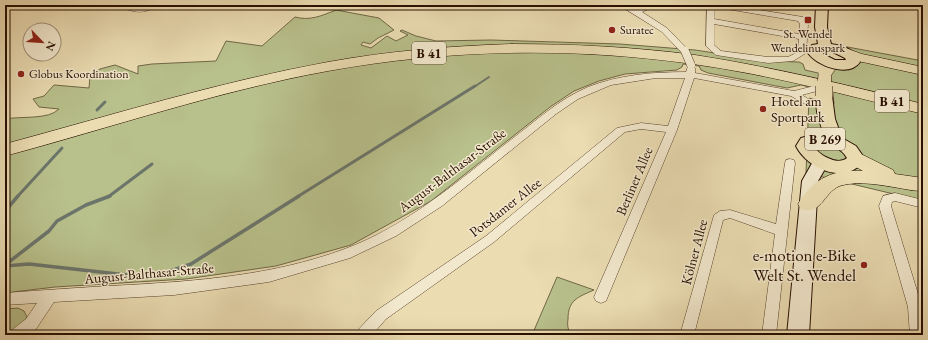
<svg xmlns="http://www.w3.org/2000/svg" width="928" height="340" viewBox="0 0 928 340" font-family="'EB Garamond',serif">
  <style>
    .green { fill: #b8c08b; stroke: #706746 }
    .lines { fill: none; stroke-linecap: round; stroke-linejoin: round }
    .stream-far2 { stroke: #6c756b; stroke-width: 2 }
    .stream-far1 { stroke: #6c756b; stroke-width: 3 }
    .stream { stroke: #6c756b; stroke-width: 3.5 }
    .minor-casing { stroke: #59422c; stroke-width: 1 }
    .secondary-casing { stroke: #280e00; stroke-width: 2 }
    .primary-casing { stroke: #280e00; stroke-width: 2 }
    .trunk-casing { stroke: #280e00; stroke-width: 1 }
    .minor { fill: #f2e8cd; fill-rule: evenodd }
    .secondary { fill: #f2e8cd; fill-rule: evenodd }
    .primary { fill: #ebdcb2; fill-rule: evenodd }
    .trunk { fill: #ebdcb2; fill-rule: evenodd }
    .minor-bridge-casing { stroke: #59422c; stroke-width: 9; stroke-linecap: butt }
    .primary-bridge-far1-casing { stroke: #280e00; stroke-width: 14; stroke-linecap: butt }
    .primary-bridge-casing { stroke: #280e00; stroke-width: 18; stroke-linecap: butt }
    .minor-bridge { stroke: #f2e8cd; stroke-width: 8 }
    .primary-bridge-far1 { stroke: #ebdcb2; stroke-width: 13 }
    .primary-bridge { stroke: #ebdcb2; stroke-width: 17 }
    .poi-dot { fill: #8f2418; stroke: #f2e8cd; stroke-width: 1.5 }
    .labels { text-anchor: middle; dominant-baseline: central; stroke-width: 3; stroke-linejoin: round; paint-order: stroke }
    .far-poi-label { font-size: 12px; fill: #280e00; stroke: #f2e8cd; text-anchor: start }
    .shield { fill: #f2e8cd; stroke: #654f3e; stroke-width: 1 }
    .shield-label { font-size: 13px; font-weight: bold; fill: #280e00 }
    .poi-label { font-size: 14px; fill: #280e00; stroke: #f2e8cd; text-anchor: start }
    .street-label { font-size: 14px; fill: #280e00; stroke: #f2e8cd }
    .near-poi-label { font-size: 17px; fill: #280e00; stroke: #f2e8cd; text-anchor: end }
  </style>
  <rect width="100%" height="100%" fill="#ebdcb2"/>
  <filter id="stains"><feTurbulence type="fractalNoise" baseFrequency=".005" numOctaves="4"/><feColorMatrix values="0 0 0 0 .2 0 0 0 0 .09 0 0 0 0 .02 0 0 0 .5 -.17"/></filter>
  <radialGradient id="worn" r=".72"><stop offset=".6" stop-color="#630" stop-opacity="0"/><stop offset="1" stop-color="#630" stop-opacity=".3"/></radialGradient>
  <g class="green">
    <path d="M336,10l43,8 15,12 -16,8 -8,6 -7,-2 -2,3 10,3 16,-12 9,5 12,-6 -8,-4 2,-1 14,6 20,5 55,-1 129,4 75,6 72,11 32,1 4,2 2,6 26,6 6,-9 18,-13 -13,-8 81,15v140l-117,-28 3,-75 25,6 -1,-11 -32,-8 -14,3 -79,-15 -7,-3 -2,-4 -16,-2 -1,3 -5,3 -52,4 -26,7 -25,10 -24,16 -119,94 -80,44 -75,21 -90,13 -131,8 -50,6v-174c15,-3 44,1 54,-10l-20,-2 -6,-8 11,-3 10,-11 35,3 1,-12 10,-7 15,-4 23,9v-8l14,-2 64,-3 10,-20 36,5 33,-29c15,4 26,-1 41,-7z"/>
    <path d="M557,277l37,13c-16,7 -26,10 -26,29 -1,7 0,10 3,16h-39z"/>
    <path d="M18,308l6,3 3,6 -6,10 -10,6 -6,-2v-22z"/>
  </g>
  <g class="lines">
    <path class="stream-far2" d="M474,87l15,-10"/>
    <g class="stream-far1">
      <path d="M97,110l8,-8"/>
      <path d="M17,197l45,-49"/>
      <path d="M108,197l44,-33"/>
      <path d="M297,197l178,-111"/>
    </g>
    <g class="stream">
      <path d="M5,211l13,-15"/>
      <path d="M5,265l44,-34 8,-10 29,-16 24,-9"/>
      <path d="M5,266l24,-2 98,11 35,-1 29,-10 108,-68"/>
    </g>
    <g class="minor-casing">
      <g id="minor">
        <path d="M120,5c7,0 13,2 20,3 5,0 10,-3 16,-3 -9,10 -26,8 -36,0z"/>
        <path d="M619,5h10l8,4 10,-4h10l-15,7 25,16 22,23 -4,2h-3l-20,-21z"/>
        <path d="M707,5h21l75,12 5,7 -2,29 -13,8 -25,2 -52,-8 -10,-9zM715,7l83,14 2,3 -1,10 -85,-15zM714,24l85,15 -1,13 -10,5h-20l-47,-6 -7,-6z"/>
        <path d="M691,65l4,3v5l99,18 20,-5 3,1 2,2 -2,2 -15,4 14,9 -5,3 -20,-11 -97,-18 -17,52 -71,171 -5,2 -5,-2 -2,-4 72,-165 -25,-3 -16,3 -131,110 -108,77 -14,16h-16l2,-5 18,-19 110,-75 131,-108 24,-5 27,3 17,-48h-29l-45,7 -33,14 -22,15 -114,92 -46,30 -46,22 -81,24 -95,13 -120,7 -18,27 -8,6h-18l2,-5 14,-11 11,-16 -32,2v-12c41,-3 81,-6 122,-8 72,-4 146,-10 215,-35 64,-23 116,-69 170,-111 24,-18 47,-40 76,-52 30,-12 65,-15 98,-15l2,-6z"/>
        <path d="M790,159l4,1 1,3 -19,172h-14l13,-101 -45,-16 -7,2 -29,115h-14l34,-120 6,-4 10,-1 46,14 9,-61 1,-3z"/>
        <path d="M895,193l28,7v8l-28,-7 -3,1 -1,4 31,101 1,28h-13l-2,-28 -29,-101 4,-10z"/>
      </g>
    </g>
    <g class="secondary-casing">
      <path id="secondary" d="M821,157l6,1 2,4 -11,19 -9,154h-22l15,-154 13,-23z"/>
    </g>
    <g class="primary-casing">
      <g id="primary">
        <path d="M816,5h12l-1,22 4,17c13,2 24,5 29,18 -11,16 -43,4 -52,-9l4,-8 6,-1 -3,-17zM823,51l10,1 12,6 1,2h-11l-12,-6z"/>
        <path d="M824,91l5,2 3,3 3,23 7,19 14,8 9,13c-17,27 -57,11 -69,-13l5,-8 15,-4h8c-4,-11 -12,-31 -5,-41zM817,144c12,0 24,3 30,14 -9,8 -30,-3 -33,-13z"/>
      </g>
    </g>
    <g class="trunk-casing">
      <g id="trunk">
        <path d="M512,44c61,0 122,3 183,11 77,12 153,30 228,49v10c-76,-19 -152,-39 -230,-50 -121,-17 -244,-15 -365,7 -110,20 -215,56 -323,85v-12c107,-29 214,-62 323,-82 61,-11 122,-16 184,-18z"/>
        <path d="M848,49l14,5 61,13v8l-70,-15 -10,-4 -2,-3 2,-3z"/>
        <path d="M856,153l7,2 30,15 2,4 28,4v12c-7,2 -17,-1 -24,-2 -18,-3 -38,-7 -56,-3 -19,4 -20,31 -42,24l-3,-5c15,-26 36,-35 65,-33l-14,-8 -2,-4 2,-4z"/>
      </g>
    </g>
    <use href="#minor" class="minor"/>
    <use href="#secondary" class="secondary"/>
    <use href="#primary" class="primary"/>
    <use href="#trunk" class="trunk"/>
    <g class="minor-bridge-casing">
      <path id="minor-bridge" d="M685,51l6,14"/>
    </g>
    <g class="primary-bridge-far1-casing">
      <path id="primary-bridge-far1" d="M824,87l1,-13"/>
    </g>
    <g class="primary-bridge-casing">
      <path id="primary-bridge" d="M824,96v-10"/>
    </g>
    <use href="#minor-bridge" class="minor-bridge"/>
    <use href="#primary-bridge-far1" class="primary-bridge-far1"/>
    <use href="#primary-bridge" class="primary-bridge"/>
  </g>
  <g class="poi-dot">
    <rect x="804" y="16" width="8" height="8" rx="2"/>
    <circle cx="612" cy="30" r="4"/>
    <circle cx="21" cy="74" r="4"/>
    <circle cx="763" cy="109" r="4"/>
    <circle cx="864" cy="265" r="4"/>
  </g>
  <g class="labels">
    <g class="far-poi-label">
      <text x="620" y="30">Suratec</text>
      <text x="808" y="34" text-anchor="middle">St. Wendel<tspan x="808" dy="14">Wendelinuspark</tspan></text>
      <text x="29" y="74">Globus Koordination</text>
    </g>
    <g class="shield">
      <rect x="412" y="42" width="34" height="22" rx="3"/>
      <rect x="875" y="90" width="34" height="22" rx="3"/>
      <rect x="805" y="128" width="40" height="22" rx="3"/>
    </g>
    <g class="shield-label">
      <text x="429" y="53">B 41</text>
      <text x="892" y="101">B 41</text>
      <text x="825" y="139">B 269</text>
    </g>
    <g class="poi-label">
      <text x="771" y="101">Hotel am<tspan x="771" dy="16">Sportpark</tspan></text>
    </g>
    <g class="street-label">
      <text transform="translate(452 170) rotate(-37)">August-Balthasar-Straße</text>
      <text transform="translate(634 181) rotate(-67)">Berliner Allee</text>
      <text transform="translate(505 207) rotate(-38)">Potsdamer Allee</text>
      <text transform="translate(694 252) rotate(-75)">Kölner Allee</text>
      <text transform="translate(149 273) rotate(-5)">August-Balthasar-Straße</text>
    </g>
    <g class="near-poi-label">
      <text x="856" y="255">e-motion e-Bike<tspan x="856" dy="20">Welt St. Wendel</tspan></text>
    </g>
  </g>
  <rect width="928" height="340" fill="none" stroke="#ebdcb2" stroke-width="20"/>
  <rect x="6" y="6" width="916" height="328" fill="none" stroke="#280e00" stroke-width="2"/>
  <rect x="10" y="10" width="908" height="320" fill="none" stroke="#280e00"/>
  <g transform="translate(42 42) rotate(115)"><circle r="19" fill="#f2e8cd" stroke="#a1917b"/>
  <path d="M0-3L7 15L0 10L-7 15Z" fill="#8f2418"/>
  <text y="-6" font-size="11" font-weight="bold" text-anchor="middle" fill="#280e00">N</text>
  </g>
  <rect width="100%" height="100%" filter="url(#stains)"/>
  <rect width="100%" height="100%" fill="url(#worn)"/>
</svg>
